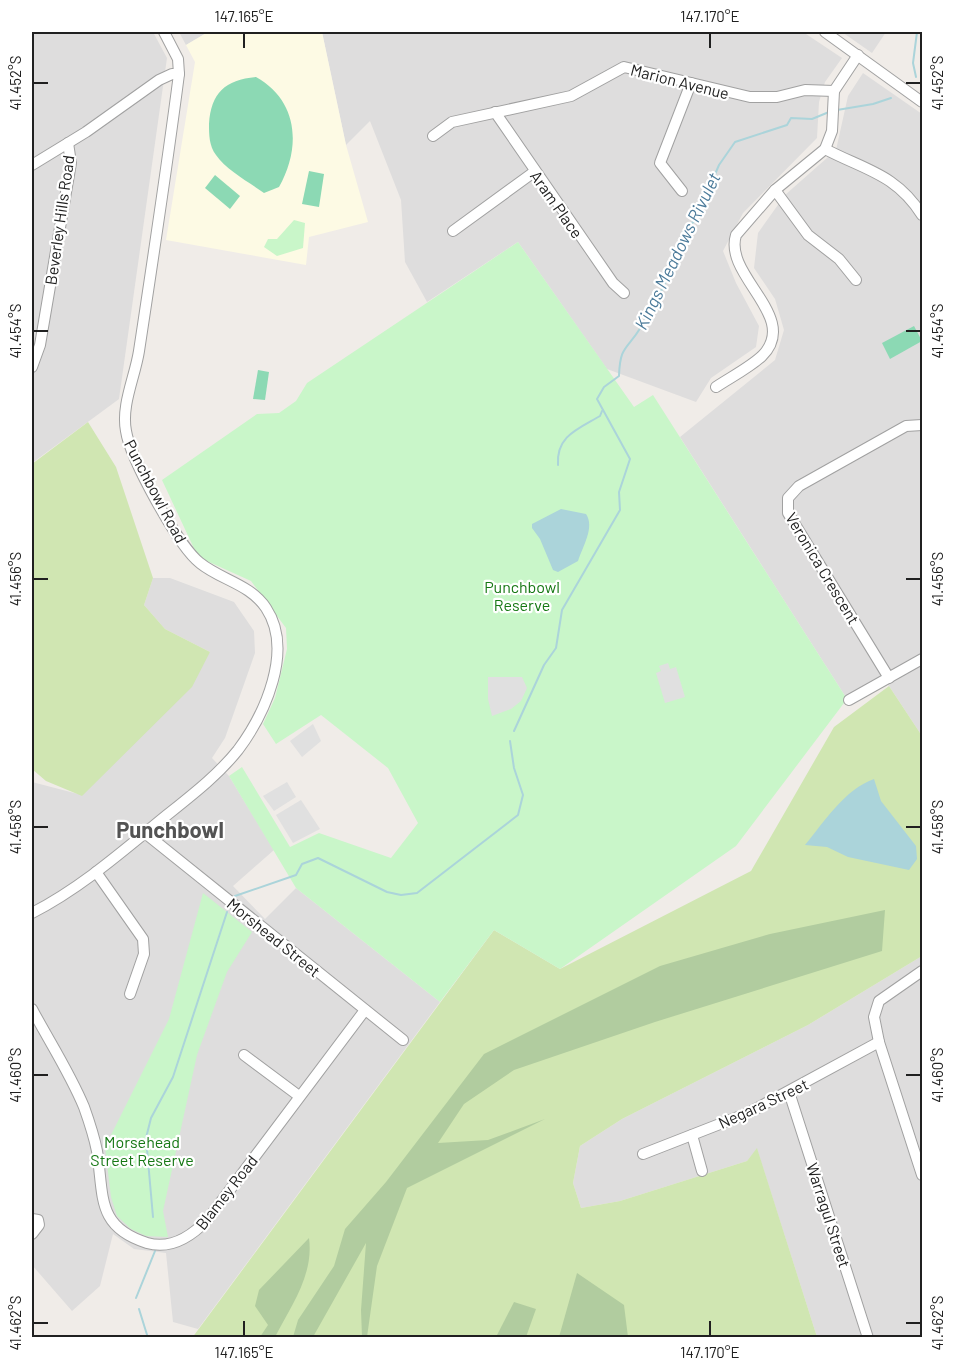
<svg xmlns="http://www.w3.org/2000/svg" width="954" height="1369" viewBox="0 0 954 1369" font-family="Barlow,sans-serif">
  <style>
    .residential { fill: #dedddd }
    .education { fill: #fdfae4 }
    .grass { fill: #d0e6b2 }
    .forest { fill: #b1cc9f }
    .park { fill: #c9f6c9 }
    .pitch { fill: #8cd9b4 }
    .parking { fill: #e0e0e0 }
    .water { fill: #abd4da }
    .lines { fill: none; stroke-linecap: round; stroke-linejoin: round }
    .stream { stroke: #abd4da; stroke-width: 2 }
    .minor-casing { stroke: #a1a1a1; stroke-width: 12 }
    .minor { stroke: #fff; stroke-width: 10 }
    .ticks { fill: none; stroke: #202020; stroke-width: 2 }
    .labels { text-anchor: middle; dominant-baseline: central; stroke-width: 4.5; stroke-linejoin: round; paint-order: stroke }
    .street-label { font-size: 16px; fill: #202020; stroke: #fff }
    .park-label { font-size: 16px; fill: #167814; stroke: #fff }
    .water-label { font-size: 18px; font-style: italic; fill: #4c7b9a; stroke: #fff }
    .district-label { font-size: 22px; font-weight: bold; fill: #535353; stroke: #fff }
    .neatline { fill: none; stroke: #202020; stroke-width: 2 }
    .ticks-label { font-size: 15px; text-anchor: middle; fill: #202020 }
  </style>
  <rect width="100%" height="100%" fill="#f0ece8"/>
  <g class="residential">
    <path d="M32,32h121l14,26 -48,341 -87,64z"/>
    <path d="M179,32h29l-22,13z"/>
    <path d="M322,32h481l39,26 -17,24 -6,20 -2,36 -74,75 -20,38 13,32 23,43 -3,21 -45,31 -15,24 -89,-33 -89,-127 -91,60 -22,-40 -4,-62 -31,-79 -24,24z"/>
    <path d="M842,32h44l-14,21z"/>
    <path d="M863,73l59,41v622l-33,-50 -8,-8 -34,21 -167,-262 95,-77 9,-30 -9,-31 -21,-31 4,-35 27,-38 51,-45 12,-54z"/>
    <path d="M153,578h17l64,24 20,29 1,22 -30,85 -13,20 17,18 45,74 -41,36 32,33 31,-31 144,114 -242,327 -25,-7 -7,-69 -32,-4 -21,-15 -13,52 -28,25 -40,-46v-483l50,13 128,-143 -45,-23 -21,-24z"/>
    <path d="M922,956v381h-105l-60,-188 -10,12 -127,40 -39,7 -8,-25 7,-37 42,-27 186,-94z"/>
  </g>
  <path class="education" d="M208,32h114l24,113 22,77 -59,15 -3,28 -140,-25 29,-178 -9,-17z"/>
  <g class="grass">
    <path d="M88,422l28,45 37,111 -9,27 21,24 45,23 -18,35 -110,109 -36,-15 -14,-12v-305z"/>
    <path d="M889,686l33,50v220l-114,69 -186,94 -42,27 -7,37 8,25 39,-7 127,-40 10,-13 60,189 -625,1 302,-408 66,39 191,-98 83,-144z"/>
  </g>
  <g class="forest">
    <path d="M885,910l-3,41 -227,71 -141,48 -50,34 -26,39 50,-3 57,-21 -138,69 -30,78 -10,71h-5l-1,-27 5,-67 -53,94h-20l5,-17 36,-54 11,-37 41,-47 98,-128 176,-88 110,-32z"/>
    <path d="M309,1238c5,37 -18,68 -34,99h-15l8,-12 -13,-19 4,-16z"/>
    <path d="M577,1273l47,32 4,32h-69z"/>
    <path d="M514,1302l22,7 -10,28h-30z"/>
  </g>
  <g class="park">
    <path d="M294,220l11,3 -2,25 -26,8 -13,-9 4,-8h9z"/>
    <path d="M518,242l116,165 19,-12 194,304 -111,147 -176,123 -66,-39 -54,72 -144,-114 -67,-112 13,-9 48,80 29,-14 72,25 27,-35 -30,-55 -67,-53 -45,29 -13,-20 12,-26 12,-49 -1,-21 -35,-47 -53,-24 -36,-77 95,-66 22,-1 17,-12 11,-18z"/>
    <path d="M203,893l49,39 -25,40 -30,83 -34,156 5,26 -22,-1 -15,-7 -14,-13 -6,-19 -6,-50 64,-128z"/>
  </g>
  <g class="pitch">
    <path d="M256,77c43,24 45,71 23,110l-15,6c-15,-11 -38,-23 -48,-38 -7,-9 -7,-21 -7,-31 2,-31 16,-44 47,-47z"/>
    <path d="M309,171l15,3 -5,33 -17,-3z"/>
    <path d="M215,175l25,21 -10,13 -25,-21z"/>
    <path d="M914,326l8,15 -32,18 -8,-16z"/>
    <path d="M258,370l11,2 -4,28 -12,-1z"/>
  </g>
  <g class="parking">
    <path d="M668,663l2,6 6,-2 9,30 -20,6 -9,-30 5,-2 -2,-5z"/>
    <path d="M488,677h34l5,11 -6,13 -10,8 -19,7 -4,-17z"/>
    <path d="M313,724l8,17 -19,16 -12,-16z"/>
    <path d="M287,782l9,15 -22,14 -11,-15z"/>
    <path d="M301,800l19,29 -27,14 -17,-28z"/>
  </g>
  <g class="water">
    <path d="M561,509l25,5c9,13 -3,32 -8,47l-20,11 -5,-2 -13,-31 -8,-11v-4z"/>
    <path d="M874,779l7,22 35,45 1,13 -8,11 -61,-13 -21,-10 -22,-2c20,-24 39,-55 69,-66z"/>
  </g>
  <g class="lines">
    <g class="stream">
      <path d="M916,77l-3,-14 4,-31"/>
      <path d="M837,110l36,-6 18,-6"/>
      <path d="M558,465c-2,-29 20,-36 42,-49l2,-5"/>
      <path d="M514,731l30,-66 12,-17 6,-38 58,-100 -1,-18 11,-33 -33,-60 7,-12 15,-11c1,-31 8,-26 22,-49 10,-16 30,-53 36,-71 4,-15 2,-27 18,-35l24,-56 16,-23 52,-17 4,-7 21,1 17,-7"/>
      <path d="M235,896l61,-21 6,-11 16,-6 69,34 14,3 16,-2 101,-78 5,-20 -9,-27 -4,-27"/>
      <path d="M153,1217l-7,-79 5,-20 22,-41 54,-165"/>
      <path d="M136,1298l19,-47"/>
      <path d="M139,1309l9,29"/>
    </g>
    <g class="minor-casing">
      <g id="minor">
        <path d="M825,32l97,70"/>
        <path d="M495,112l118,171 11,10"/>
        <path d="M433,136l19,-14 119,-26 53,-29 126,30h27l28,-7 29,1"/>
        <path d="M825,149c40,21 71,25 97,66"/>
        <path d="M32,165l54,-33 73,-52 13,-6h7"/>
        <path d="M775,190l33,45 31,24 17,21"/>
        <path d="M682,191l-22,-28 31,-80"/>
        <path d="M453,231l81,-59"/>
        <path d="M32,367l8,-22 31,-182 -3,-20"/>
        <path d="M716,387c15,-10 33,-19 46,-31 39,-39 -39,-80 -26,-121l39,-45 50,-41 7,-18 2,-40 24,-36"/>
        <path d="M889,678l-101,-165v-15l11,-12 107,-60 16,-1"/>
        <path d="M849,700l73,-41"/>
        <path d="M145,833l258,207"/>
        <path d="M96,872l47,67 1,15 -14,40"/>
        <path d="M32,913c49,-25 92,-63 135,-98 25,-20 51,-40 71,-65 27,-36 56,-100 28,-142 -16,-24 -45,-28 -66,-45 -22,-17 -70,-105 -74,-132 -5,-26 9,-54 13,-80 14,-92 28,-184 40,-277l-1,-15 -14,-27"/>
        <path d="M922,971l-43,30 -5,16 5,25 43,133"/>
        <path d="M32,1009c17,32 38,64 52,98 5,14 10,29 13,44 7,45 -1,76 50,92 24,7 45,-7 61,-24l157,-209"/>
        <path d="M244,1055l55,41"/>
        <path d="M789,1092l79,246"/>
        <path d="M692,1135l10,36"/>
        <path d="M643,1154l105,-41 131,-71"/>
        <path d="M32,1219l6,1 1,5 -7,9"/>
      </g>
    </g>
    <use href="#minor" class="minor"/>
  </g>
  <path class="ticks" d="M244,33v15M710,33v15M33,83h15M906,83h15M33,331h15M906,331h15M33,579h15M906,579h15M33,827h15M906,827h15M33,1075h15M906,1075h15M244,1321v15M710,1321v15M33,1323h15M906,1323h15"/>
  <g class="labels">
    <g class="street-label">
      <text transform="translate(680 81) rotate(14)">Marion Avenue</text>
      <text transform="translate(557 204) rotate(55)">Aram Place</text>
      <text transform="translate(59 220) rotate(-82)">Beverley Hills Road</text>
      <text transform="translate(156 491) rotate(62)">Punchbowl Road</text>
      <text transform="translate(823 568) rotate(59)">Veronica Crescent</text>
      <text transform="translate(274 937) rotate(39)">Morshead Street</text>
      <text transform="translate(763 1103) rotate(-25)">Negara Street</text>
      <text transform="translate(226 1192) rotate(-52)">Blamey Road</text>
      <text transform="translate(829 1215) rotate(72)">Warragul Street</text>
    </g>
    <g class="park-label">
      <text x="522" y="586">Punchbowl<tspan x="522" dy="18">Reserve</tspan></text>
      <text x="142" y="1141">Morsehead<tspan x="142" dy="18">Street Reserve</tspan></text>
    </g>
    <g class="water-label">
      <text transform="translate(677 251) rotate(-64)">Kings Meadows Rivulet</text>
    </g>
    <g class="district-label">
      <text x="170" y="829">Punchbowl</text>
    </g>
  </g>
  <rect width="954" height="1369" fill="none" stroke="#ffffff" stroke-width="66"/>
  <rect x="33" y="33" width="888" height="1303" class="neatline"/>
  <g class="ticks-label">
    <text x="244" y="22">147.165°E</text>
    <text x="710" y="22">147.170°E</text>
    <text transform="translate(16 83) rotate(-90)" y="5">41.452°S</text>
    <text transform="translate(938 83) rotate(-90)" y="5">41.452°S</text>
    <text transform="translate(16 331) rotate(-90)" y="5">41.454°S</text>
    <text transform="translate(938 331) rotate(-90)" y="5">41.454°S</text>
    <text transform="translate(16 579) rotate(-90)" y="5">41.456°S</text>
    <text transform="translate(938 579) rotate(-90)" y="5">41.456°S</text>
    <text transform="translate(16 827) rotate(-90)" y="5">41.458°S</text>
    <text transform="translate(938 827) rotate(-90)" y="5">41.458°S</text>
    <text transform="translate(16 1075) rotate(-90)" y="5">41.460°S</text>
    <text transform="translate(938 1075) rotate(-90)" y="5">41.460°S</text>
    <text transform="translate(16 1323) rotate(-90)" y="5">41.462°S</text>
    <text transform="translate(938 1323) rotate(-90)" y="5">41.462°S</text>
    <text x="244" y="1358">147.165°E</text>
    <text x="710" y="1358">147.170°E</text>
  </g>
</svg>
